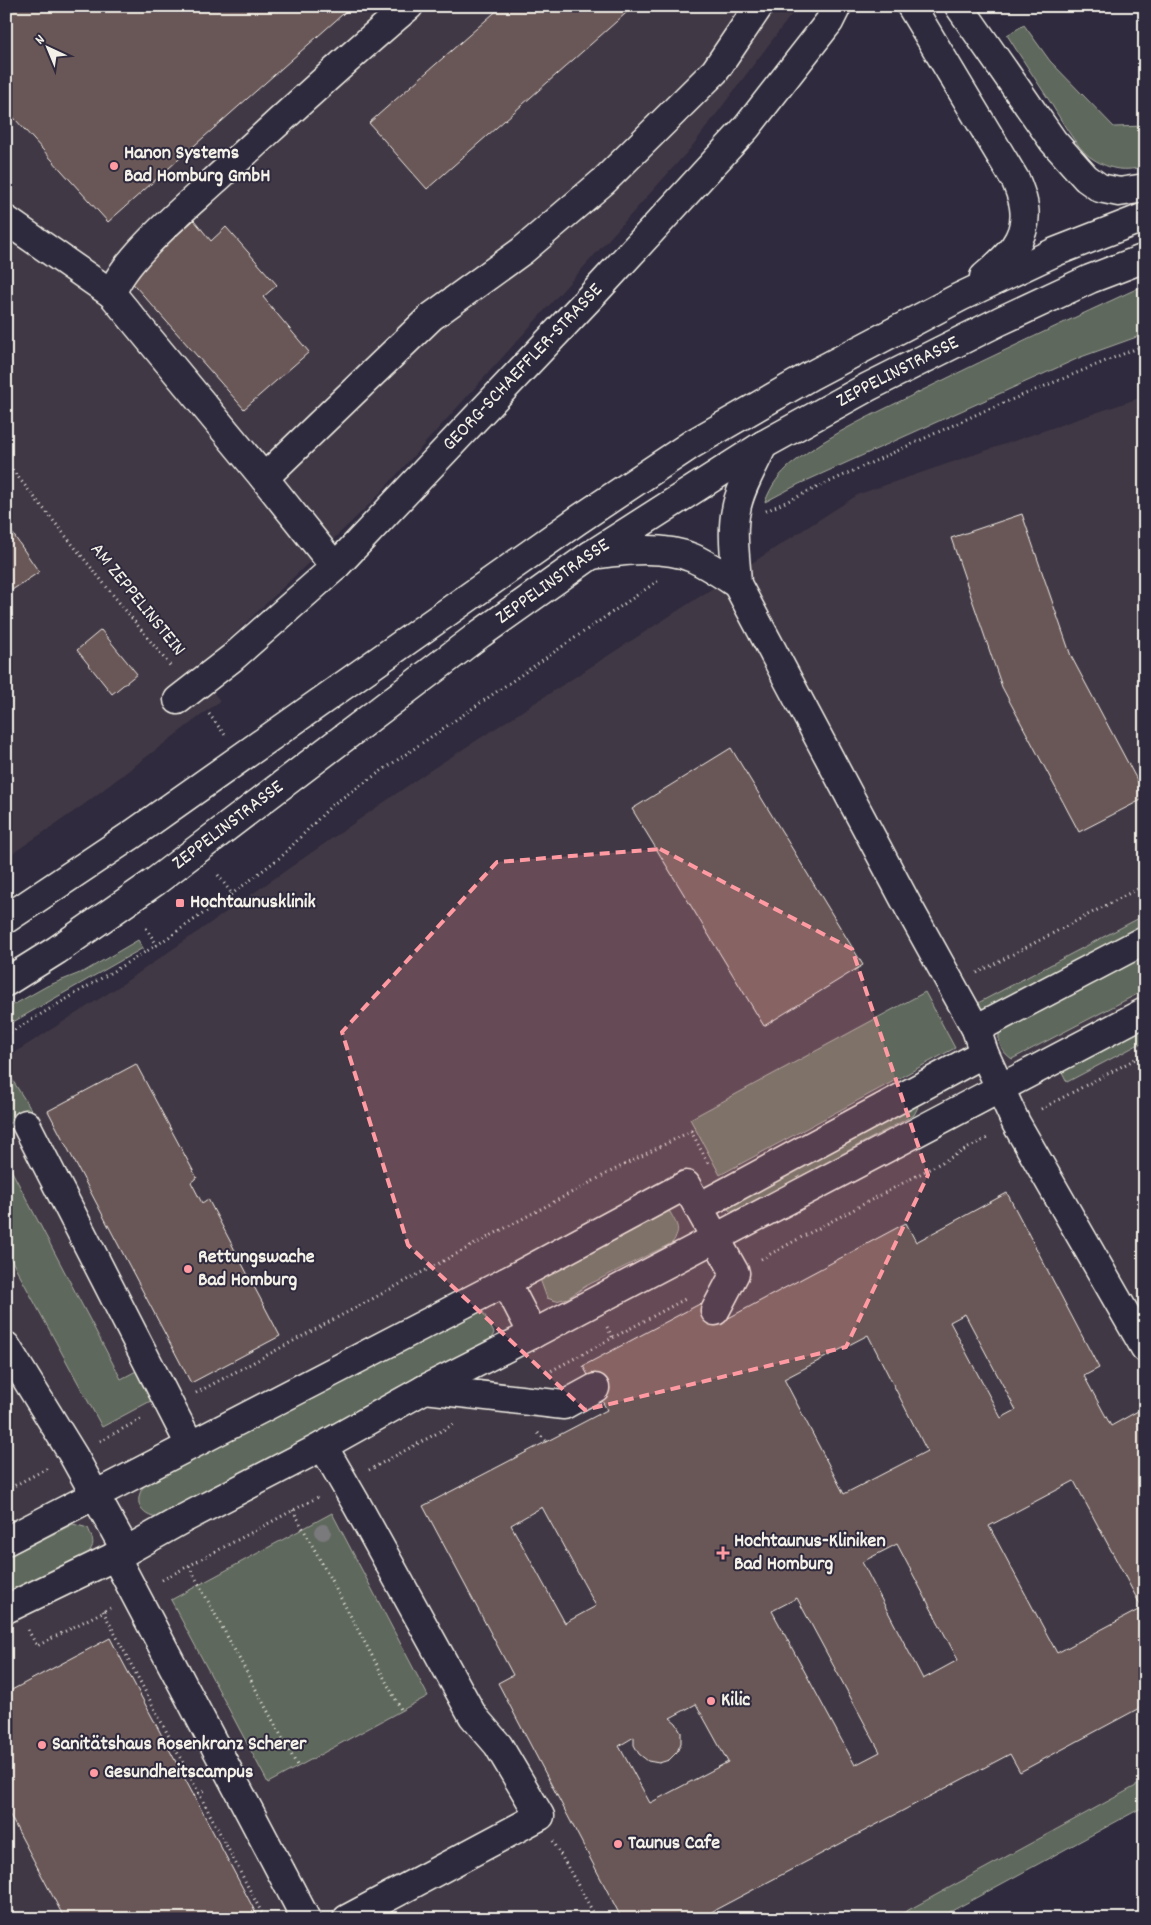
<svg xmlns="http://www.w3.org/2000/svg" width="1151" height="1925" viewBox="0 0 1151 1925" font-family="Dekko,sans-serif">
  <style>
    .built { fill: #403745 }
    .green { fill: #5e685c; stroke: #a9aca2 }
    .building { fill: #695657; stroke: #f4f1e8; fill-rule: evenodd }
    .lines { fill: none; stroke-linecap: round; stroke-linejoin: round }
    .minor-casing { stroke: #f4f1e8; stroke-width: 31 }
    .major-casing { stroke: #f4f1e8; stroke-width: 31 }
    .path { stroke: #f4f1e8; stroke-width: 3; stroke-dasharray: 1 4; stroke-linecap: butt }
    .minor { stroke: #2f2a3d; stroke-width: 28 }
    .major { stroke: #2f2a3d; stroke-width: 28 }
    .tree { fill: #7a797c }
    .marked { fill: #ff9aa2; fill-opacity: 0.2; stroke: #ff9aa2; stroke-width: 4; stroke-dasharray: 10 6; stroke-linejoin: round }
    .poi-dot { fill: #ff9aa2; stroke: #2f2a3d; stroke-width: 2 }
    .labels { text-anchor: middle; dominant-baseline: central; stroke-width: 4; stroke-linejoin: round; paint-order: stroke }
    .poi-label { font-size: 20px; font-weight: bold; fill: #f4f1e8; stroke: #2f2a3d; text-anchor: start }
    .street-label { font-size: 20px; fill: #f4f1e8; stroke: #2f2a3d }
  </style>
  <rect width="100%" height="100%" fill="#2f2a3d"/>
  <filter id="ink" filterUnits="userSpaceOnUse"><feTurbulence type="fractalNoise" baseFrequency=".02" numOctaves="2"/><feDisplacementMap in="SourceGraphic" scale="10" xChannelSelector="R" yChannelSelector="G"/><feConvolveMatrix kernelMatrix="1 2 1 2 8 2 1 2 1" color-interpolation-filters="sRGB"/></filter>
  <g filter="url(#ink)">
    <g class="built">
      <path d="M6,6h792l-108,143 -318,353 -175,168 23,31 -138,105 -76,52z"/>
      <path d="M1145,396v1385l-253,138h-886v-861l115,-73 305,-212 433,-279z"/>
    </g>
    <g class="green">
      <path d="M1024,25l26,36 64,66 31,-1v40c-19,6 -35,4 -52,-7 -17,-10 -35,-45 -46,-62 -13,-20 -27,-41 -40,-62z"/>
      <path d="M1145,285v49l-64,23 -282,127 -34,18c6,-16 14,-28 28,-39 39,-31 88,-52 132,-74 73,-36 146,-70 220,-104z"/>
      <path d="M1145,915v16l-163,84 -4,-12z"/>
      <path d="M138,940l5,8 -137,78v-17l41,-23 38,-15z"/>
      <path d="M1145,950v40l-133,69c-9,-7 -14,-13 -13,-25l11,-10z"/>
      <path d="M925,992l30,56 -235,127 -30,-56z"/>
      <path d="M1145,1023v18l-78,41 -7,-14z"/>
      <path d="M6,1070l26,41 -26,14z"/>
      <path d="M914,1103l4,4 -4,8 -172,93 -11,4 -3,-3 -1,-4z"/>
      <path d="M6,1160l115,219 21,-11 18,28 -58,31 -96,-177z"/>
      <path d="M662,1209l8,3c7,13 12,18 2,31l-86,43 -18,12 -12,3 -9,-3 -7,-19z"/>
      <path d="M477,1310l6,2 11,21 -2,4 -5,5 -330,176c-22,-4 -23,-23 -9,-37z"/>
      <path d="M332,1513l96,183 -160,87 -97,-183z"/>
      <path d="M73,1524l15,4c7,16 7,17 -4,30l-78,39v-39z"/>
      <path d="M1145,1781v25l-208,113h-45z"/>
    </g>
    <g class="building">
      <path d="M6,6h346l-244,216 -102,-113z"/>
      <path d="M502,6h132l-207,183 -58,-66z"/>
      <path d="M194,220l17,21 15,-14 51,58 -14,12 46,55 -65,57 -116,-131z"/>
      <path d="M1022,514l49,142 74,139v3l-66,34 -77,-145 -51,-149z"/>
      <path d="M6,524l33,48 -33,22z"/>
      <path d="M101,630l36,44 -25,20 -35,-44z"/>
      <path d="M731,748l132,217 -99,61 -132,-217z"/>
      <path d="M136,1064l61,114 -6,4 11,21 6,-4 72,137 -89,47 -143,-272z"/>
      <path d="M1007,1193l92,175 -15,8 27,50 27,-15 7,13v281l-125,67 -10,-18 -312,165h-54l-1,-3 -6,3h-15l-124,-236 15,-8 -90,-169 184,-96 -24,-44 126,-67 12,23 185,-99 10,19zM965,1314l51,96 -15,8 -51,-96zM868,1335l59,116 -83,43 -60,-115zM1074,1481l68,127 -85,45 -68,-127zM542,1507l54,99 -31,17 -54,-98zM897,1544l61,116 -35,19 -61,-117zM797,1598l83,154 -25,13 -83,-154zM696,1704l32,58 -78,41 -31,-57 15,-9v8l5,9 9,7 11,2 10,-3 8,-8 4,-9v-11l-5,-9 -6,-5z"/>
      <path d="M110,1638l84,158 65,123h-194l-5,-9 -54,-102v-115z"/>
    </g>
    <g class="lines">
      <g class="minor-casing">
        <g id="minor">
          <path d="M6,220l106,74 152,184 71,89"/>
          <path d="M112,294c9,-33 74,-87 101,-112 65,-59 128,-119 196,-176"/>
          <path d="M763,445c-9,21 -23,42 -27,65 -5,23 0,50 1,74l172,324 67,121 8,24 32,70 129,225"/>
          <path d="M264,478l167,-161 91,-66 82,-70 111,-110 44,-65"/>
          <path d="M591,555c32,-4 71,-10 102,3 15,7 30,17 44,26"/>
          <path id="s1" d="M178,700l54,-42 103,-91 261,-276 151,-164 82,-105 8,-16"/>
          <path d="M976,1029l169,-89"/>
          <path d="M26,1124l164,321"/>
          <path d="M699,1207l285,-154"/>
          <path d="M506,1282l27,52"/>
          <path d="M6,1346l67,109 53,96"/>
          <path d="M425,1389l139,16 31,-17"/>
          <path d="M323,1446l34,59 116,211 25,29 42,71 -193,103"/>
          <path d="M6,1541l500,-259 180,-97 49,88 -20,38"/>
          <path d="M115,1556l191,363"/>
          <path d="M6,1609l120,-58 55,-31 142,-74 102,-57 108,-55 612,-322"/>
        </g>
      </g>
      <g class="major-casing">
        <g id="major">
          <path d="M911,6l105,175c3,8 7,17 8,26 5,32 -18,51 -40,70"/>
          <path d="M959,6l94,135 33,37 14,10 19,4 26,-4"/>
          <path d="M6,919l127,-85 445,-314 114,-76 118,-68 150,-79 95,-45 90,-35"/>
          <path id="s2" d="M6,982l51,-32 99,-69 324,-247 111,-79 172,-110 105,-58 132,-66 90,-42 55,-21"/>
        </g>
      </g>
      <g class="path">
        <path d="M6,462l166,206"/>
        <path d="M766,511l218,-100 161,-66"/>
        <path d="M209,714l16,21"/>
        <path d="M218,875l14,19"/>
        <path d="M146,928l11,17"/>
        <path d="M977,973l168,-88"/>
        <path d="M6,1035l151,-90 75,-51 51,-39 49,-50 327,-225"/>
        <path d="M1041,1109l104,-55"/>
        <path d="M761,1259l228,-122"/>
        <path d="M607,1327l6,11"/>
        <path d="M547,1373l140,-75"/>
        <path d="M196,1393l414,-221 81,-41 17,32"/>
        <path d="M538,1433l8,8"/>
        <path d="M100,1441l43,-23"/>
        <path d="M369,1470l87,-47"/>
        <path d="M6,1490l42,-22"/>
        <path d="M293,1510l109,201"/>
        <path d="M189,1566l109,201"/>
        <path d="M162,1580l158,-84"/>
        <path d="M103,1611l162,308"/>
        <path d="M28,1630l9,16 73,-38"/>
        <path d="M194,1796l10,-6"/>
        <path d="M553,1841l44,78"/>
      </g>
      <use href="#minor" class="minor"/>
      <use href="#major" class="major"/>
    </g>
    <circle class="tree" cx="323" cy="1532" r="8"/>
  </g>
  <path class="marked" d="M660,849l192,100 76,226 -82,172 -261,63 -177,-165 -66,-213 155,-170z"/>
  <g class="poi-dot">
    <circle cx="114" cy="166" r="5"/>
    <rect x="175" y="898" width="10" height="10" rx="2.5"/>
    <circle cx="188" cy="1269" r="5"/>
    <path d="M720.5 1545.5h5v5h5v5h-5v5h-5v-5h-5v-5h5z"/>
    <circle cx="711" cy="1701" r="5"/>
    <circle cx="42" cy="1745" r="5"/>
    <circle cx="94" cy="1773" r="5"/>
    <circle cx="618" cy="1844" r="5"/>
  </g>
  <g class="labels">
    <g class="poi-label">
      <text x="124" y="154">Hanon Systems<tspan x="124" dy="23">Bad Homburg GmbH</tspan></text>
      <text x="190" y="903">Hochtaunusklinik</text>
      <text x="198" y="1258">Rettungswache<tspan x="198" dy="23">Bad Homburg</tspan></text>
      <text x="734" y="1542">Hochtaunus-Kliniken<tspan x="734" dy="23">Bad Homburg</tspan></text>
      <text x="721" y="1701">Kilic</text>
      <text x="52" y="1745">Sanitätshaus Rosenkranz Scherer</text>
      <text x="104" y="1773">Gesundheitscampus</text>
      <text x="628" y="1844">Taunus Cafe</text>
    </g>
    <g class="street-label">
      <text stroke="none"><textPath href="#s1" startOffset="480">GEORG-SCHAEFFLER-STRASSE</textPath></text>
      <text stroke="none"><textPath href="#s2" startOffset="1082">ZEPPELINSTRASSE</textPath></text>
      <text stroke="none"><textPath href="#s2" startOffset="678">ZEPPELINSTRASSE</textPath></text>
      <text transform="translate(137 600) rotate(51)">AM ZEPPELINSTEIN</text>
      <text stroke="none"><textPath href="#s2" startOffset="272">ZEPPELINSTRASSE</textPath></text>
    </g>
  </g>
  <rect width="1151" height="1925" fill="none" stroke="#2f2a3d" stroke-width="25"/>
  <rect x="12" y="12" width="1126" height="1900" fill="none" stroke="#f4f1e8" stroke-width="2" filter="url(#ink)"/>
  <g transform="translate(48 48) rotate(316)" stroke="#2f2a3d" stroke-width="4" paint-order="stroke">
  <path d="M0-4L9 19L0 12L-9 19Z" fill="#f4f1e8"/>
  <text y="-8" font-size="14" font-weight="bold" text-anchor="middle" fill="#f4f1e8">N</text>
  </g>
</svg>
